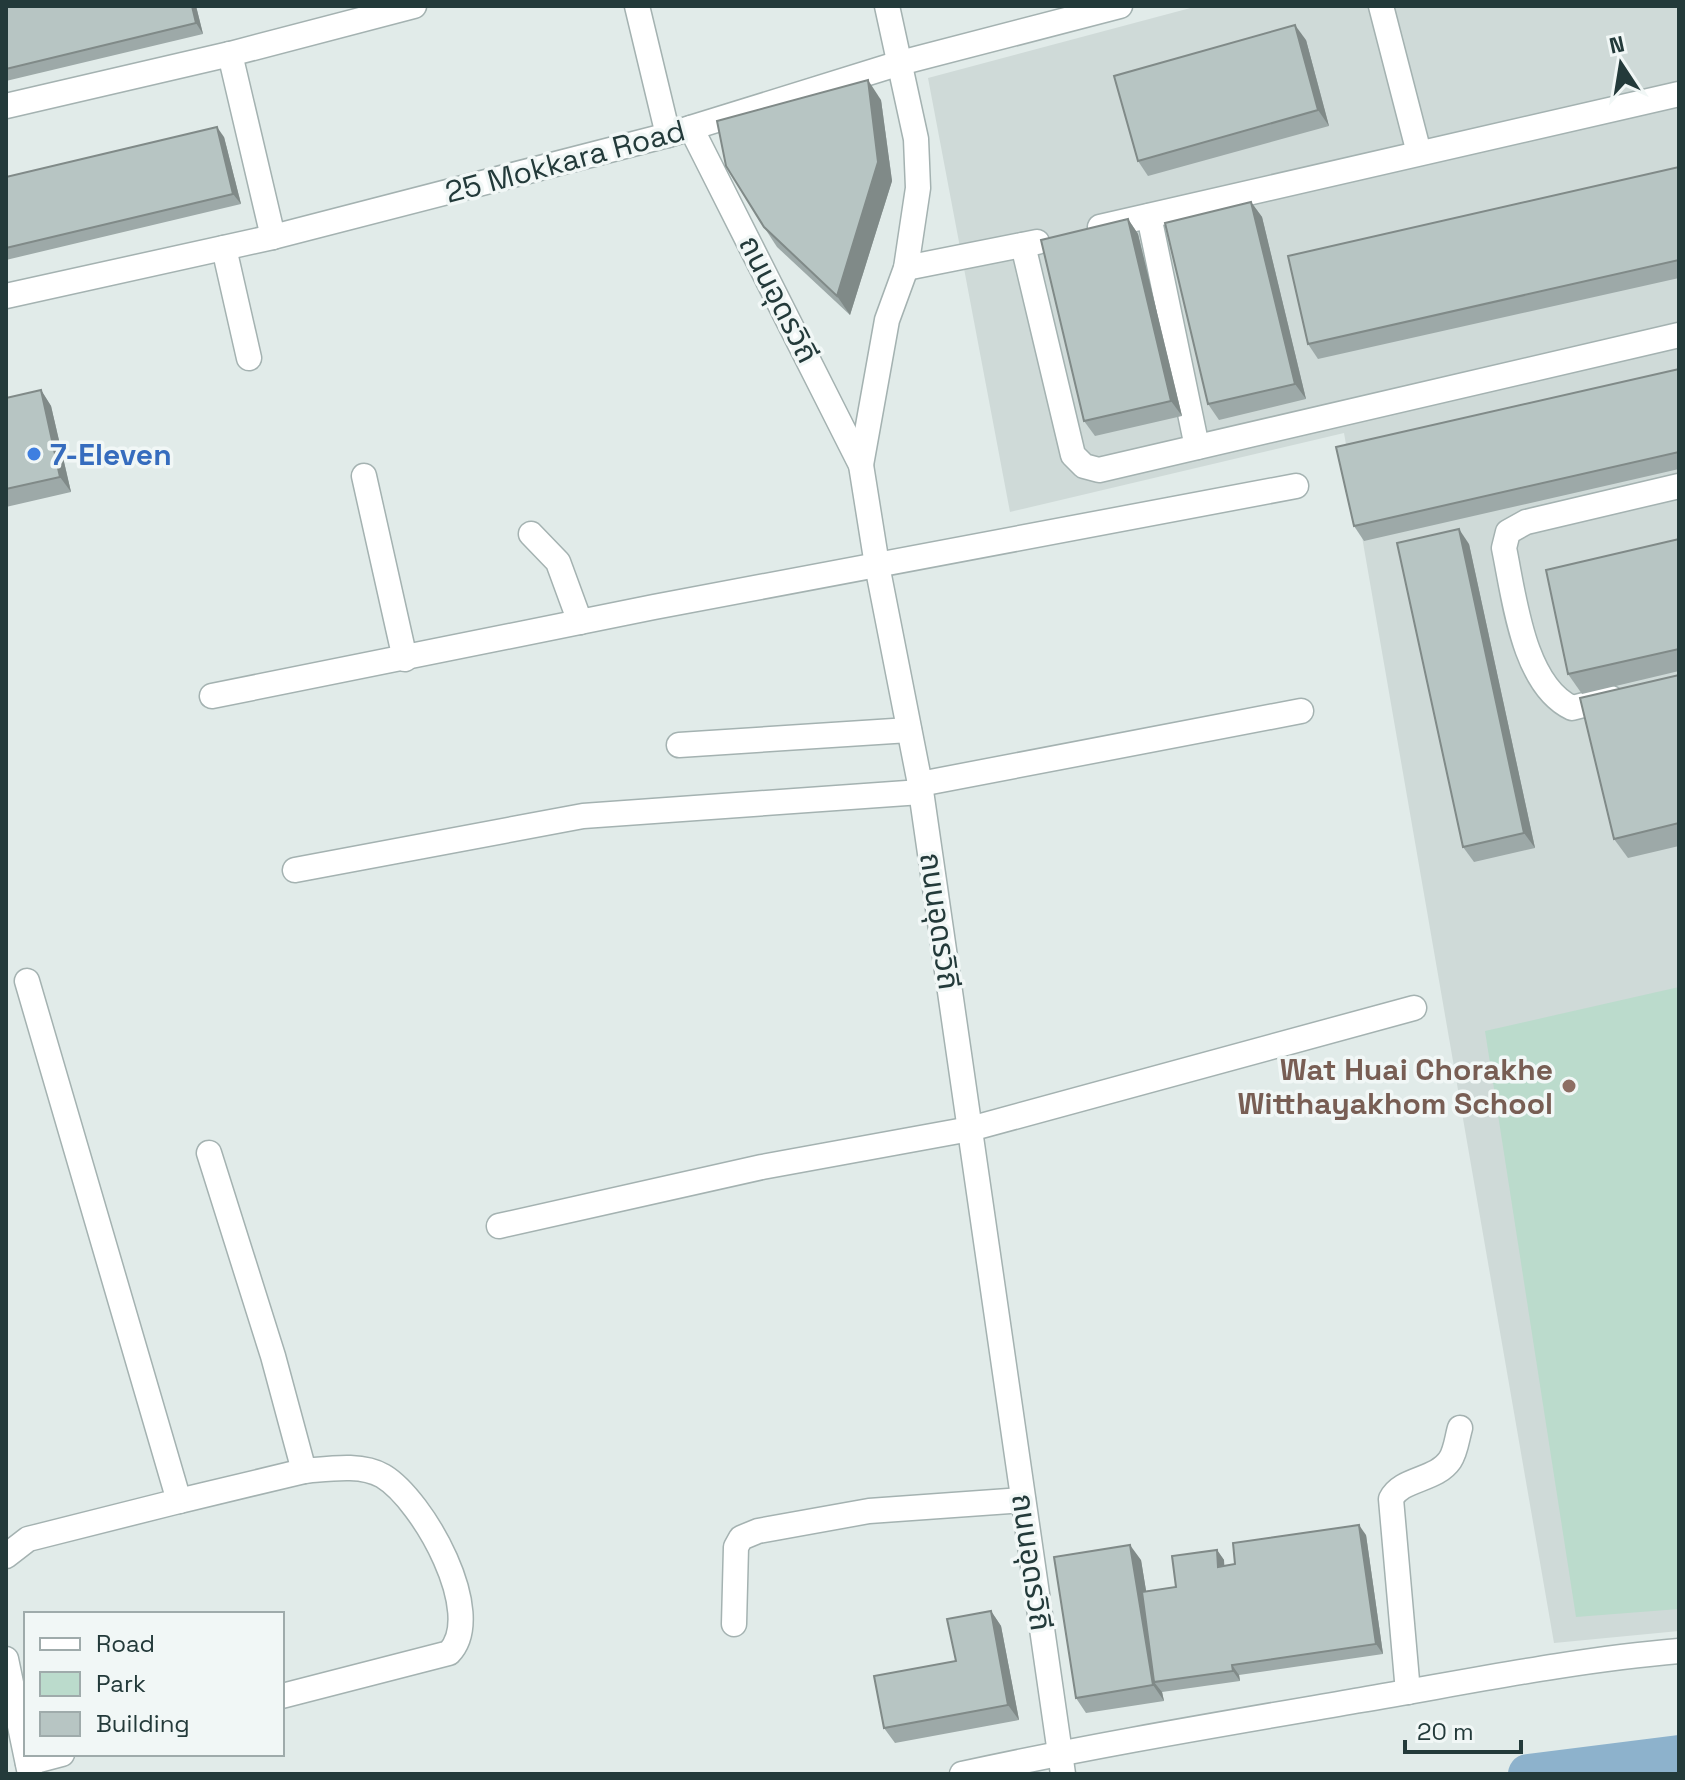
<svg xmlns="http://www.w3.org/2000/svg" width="1685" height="1780" viewBox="0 0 1685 1780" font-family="'Space Grotesk','Noto Sans Thai',sans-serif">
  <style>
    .built { fill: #cfdad8 }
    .green { fill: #bbdbcc }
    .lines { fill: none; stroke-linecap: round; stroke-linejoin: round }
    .canal { stroke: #8db2cc; stroke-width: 40 }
    .minor-casing { stroke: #a4b2b1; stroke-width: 27 }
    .minor { stroke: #fff; stroke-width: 24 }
    .wall { fill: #9da9a8 }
    .shaded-wall { fill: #808a88 }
    .building { fill: #b7c5c3; stroke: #808a88; stroke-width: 2 }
    .shop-dot { fill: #3f7fe0; stroke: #f1f7f6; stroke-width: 3 }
    .education-dot { fill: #8d6e63; stroke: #f1f7f6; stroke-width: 3 }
    .labels { text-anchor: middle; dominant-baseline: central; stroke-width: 7; stroke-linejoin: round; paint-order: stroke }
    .street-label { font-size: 30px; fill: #233a3a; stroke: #f1f7f6 }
    .shop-label { font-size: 30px; font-weight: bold; fill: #366cbe; stroke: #f1f7f6; text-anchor: start }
    .education-label { font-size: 30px; font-weight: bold; fill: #785e54; stroke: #f1f7f6; text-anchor: end }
  </style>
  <rect width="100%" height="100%" fill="#e1ebe9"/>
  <path class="built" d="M1198,6h481v1625l-125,12 -210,-1210 -334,79 -82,-434z"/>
  <path class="green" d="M1679,987v622l-103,8 -91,-586z"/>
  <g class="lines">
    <path class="canal" d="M1528,1774l151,-19"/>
    <g class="minor-casing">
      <g id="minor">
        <path d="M637,6l31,129"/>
        <path d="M1381,6l38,147"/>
        <path d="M230,54l43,183"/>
        <path d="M6,106l224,-52 184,-48"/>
        <path d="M691,128l170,337 16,100 43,219 143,990"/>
        <path d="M1149,216l48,231"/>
        <path d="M1100,227l579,-133"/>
        <path d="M1023,245l50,210 11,11 15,4 580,-135"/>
        <path d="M224,248l25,110"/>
        <path d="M906,268l131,-26"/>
        <path d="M6,296l267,-59 395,-102 232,-72 220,-57"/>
        <path d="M861,465l26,-145 19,-52 12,-80 -2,-49 -29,-133"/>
        <path d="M364,476l41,183"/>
        <path d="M531,534l27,28 22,60"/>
        <path d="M212,696l442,-89 642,-121"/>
        <path d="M1611,698l-39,10c-49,-23 -58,-112 -68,-160l4,-16 18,-10 153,-36"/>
        <path d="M679,745l230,-15"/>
        <path d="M920,784l381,-73"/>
        <path d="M295,870l288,-54 338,-24"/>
        <path d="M499,1226l263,-59 208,-38 444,-121"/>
        <path d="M179,1501l125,-30 -31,-115 -64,-203"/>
        <path d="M6,1556l22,-17 151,-38 -152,-520"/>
        <path d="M734,1624l2,-77 5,-9 17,-7 111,-20 154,-11"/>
        <path d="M6,1659l24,115"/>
        <path d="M1408,1692l-17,-193c10,-21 45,-18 59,-39 6,-9 7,-22 10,-32"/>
        <path d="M282,1696l167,-43c38,-39 -26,-153 -66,-177 -22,-13 -55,-7 -79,-5"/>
        <path d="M28,1763l34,-9"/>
        <path d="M962,1774c132,-29 266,-51 399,-74 106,-18 212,-40 318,-49"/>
      </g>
    </g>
    <use href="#minor" class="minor"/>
  </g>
  <g class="wall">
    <path d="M6,6h190l7,28 -197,47z"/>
    <path d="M1306,40l23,86 -181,50 -10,-15z"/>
    <path d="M881,100l11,81 -42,134 -73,-68 -13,-20z"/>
    <path d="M224,137l17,67 -235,56v-83z"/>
    <path d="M1679,167v111l-361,81 -10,-15z"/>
    <path d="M1251,202l11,15 44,182 -87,21 -11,-16z"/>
    <path d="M1128,219l10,15 44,182 -87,20 -11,-15z"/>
    <path d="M1679,369v100l-315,72 -10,-15z"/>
    <path d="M41,390l10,16 20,86 -65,15v-109z"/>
    <path d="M1679,539v132l-97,23 -14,-20z"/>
    <path d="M1469,544l66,304 -61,14 -11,-15z"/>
    <path d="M1679,675v171l-51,12 -14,-19z"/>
    <path d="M1366,1535l17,119 -144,21 1,6 -78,11 2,9 -78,12 -10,-15 65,-138 5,31 30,-4 41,-37 7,10v6z"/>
    <path d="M991,1611l10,15 18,94 -124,23 -11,-15 72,-67z"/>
  </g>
  <g class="shaded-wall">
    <path d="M192,6h4l7,28 -7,-11z"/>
    <path d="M1295,25l11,15 23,86 -11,-16z"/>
    <path d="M868,80l13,20 11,81 -42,134 -13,-19z"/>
    <path d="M217,127l7,10 17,67 -8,-10z"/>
    <path d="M1251,202l11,15 44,182 -11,-15z"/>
    <path d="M1128,219l10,15 44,182 -11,-15z"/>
    <path d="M41,390l10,16 20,86 -11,-15z"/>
    <path d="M1459,529l10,15 66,304 -11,-15z"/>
    <path d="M1359,1525l7,10 17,119 -7,-10z"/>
    <path d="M1130,1545l11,15 20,121 -7,1 8,10 2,9 -11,-16z"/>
    <path d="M1217,1550l7,10 1,17 -7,-10z"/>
    <path d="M991,1611l10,15 18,94 -11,-15z"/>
    <path d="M1232,1665l7,10 1,6 -7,-10z"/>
  </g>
  <g class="building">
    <path d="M6,6h186l4,17 -190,46z"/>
    <path d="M1295,25l23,85 -180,51 -24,-85z"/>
    <path d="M868,80l10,82 -41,134 -73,-69 -38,-61 -9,-45z"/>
    <path d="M217,127l16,67 -227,54v-71z"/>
    <path d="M1679,167v93l-371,84 -20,-88z"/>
    <path d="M1251,202l44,182 -87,20 -43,-181z"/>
    <path d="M1128,219l43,182 -87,20 -43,-181z"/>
    <path d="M1679,369v83l-325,74 -18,-79z"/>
    <path d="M41,390l19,87 -54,12v-91z"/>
    <path d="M1459,529l65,304 -61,14 -66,-304z"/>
    <path d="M1679,539v110l-111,25 -22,-104z"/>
    <path d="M1679,675v148l-65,16 -34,-141z"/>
    <path d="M1359,1525l17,119 -144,21 1,6 -79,11 -12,-90 34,-5 -4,-31 45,-6 1,17 17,-3 -2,-21z"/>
    <path d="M1130,1545l23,140 -77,13 -22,-141z"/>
    <path d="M991,1611l17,94 -124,23 -10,-52 82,-15 -9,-42z"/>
  </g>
  <circle class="shop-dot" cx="34" cy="454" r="8"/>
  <circle class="education-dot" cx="1569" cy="1086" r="8"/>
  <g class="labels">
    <g class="street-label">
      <text transform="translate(565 161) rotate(-15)">25 Mokkara Road</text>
      <text transform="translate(779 299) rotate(63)">ถนนอุดรวิถี</text>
      <text transform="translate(940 921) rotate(82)">ถนนอุดรวิถี</text>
      <text transform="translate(1032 1562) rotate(82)">ถนนอุดรวิถี</text>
    </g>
    <g class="shop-label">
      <text x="50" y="454">7-Eleven</text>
    </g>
    <g class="education-label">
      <text x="1553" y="1069">Wat Huai Chorakhe<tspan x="1553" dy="34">Witthayakhom School</tspan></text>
    </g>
  </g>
  <rect width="1685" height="1780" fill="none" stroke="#233a3a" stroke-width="16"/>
  <rect x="24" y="1612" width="260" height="144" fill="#f1f7f6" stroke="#9fabab" stroke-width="2"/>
  <rect x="40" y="1638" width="40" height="12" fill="#ffffff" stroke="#9fabab" stroke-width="2"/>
  <text x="96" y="1652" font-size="24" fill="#233a3a">Road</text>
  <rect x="40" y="1672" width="40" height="24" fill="#bbdbcc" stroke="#9fabab" stroke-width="2"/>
  <text x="96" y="1692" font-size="24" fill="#233a3a">Park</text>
  <rect x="40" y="1712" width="40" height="24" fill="#b7c5c3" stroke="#9fabab" stroke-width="2"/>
  <text x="96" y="1732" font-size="24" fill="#233a3a">Building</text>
  <g transform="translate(1621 64) rotate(348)" stroke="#f1f7f6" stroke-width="6" paint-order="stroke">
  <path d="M0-6L14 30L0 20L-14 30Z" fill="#233a3a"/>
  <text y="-12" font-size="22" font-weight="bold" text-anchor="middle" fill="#233a3a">N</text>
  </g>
  <path d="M1405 1740v12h116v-12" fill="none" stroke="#233a3a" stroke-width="4"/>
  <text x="1417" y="1740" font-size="24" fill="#233a3a" stroke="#f1f7f6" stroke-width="6" paint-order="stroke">20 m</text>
</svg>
